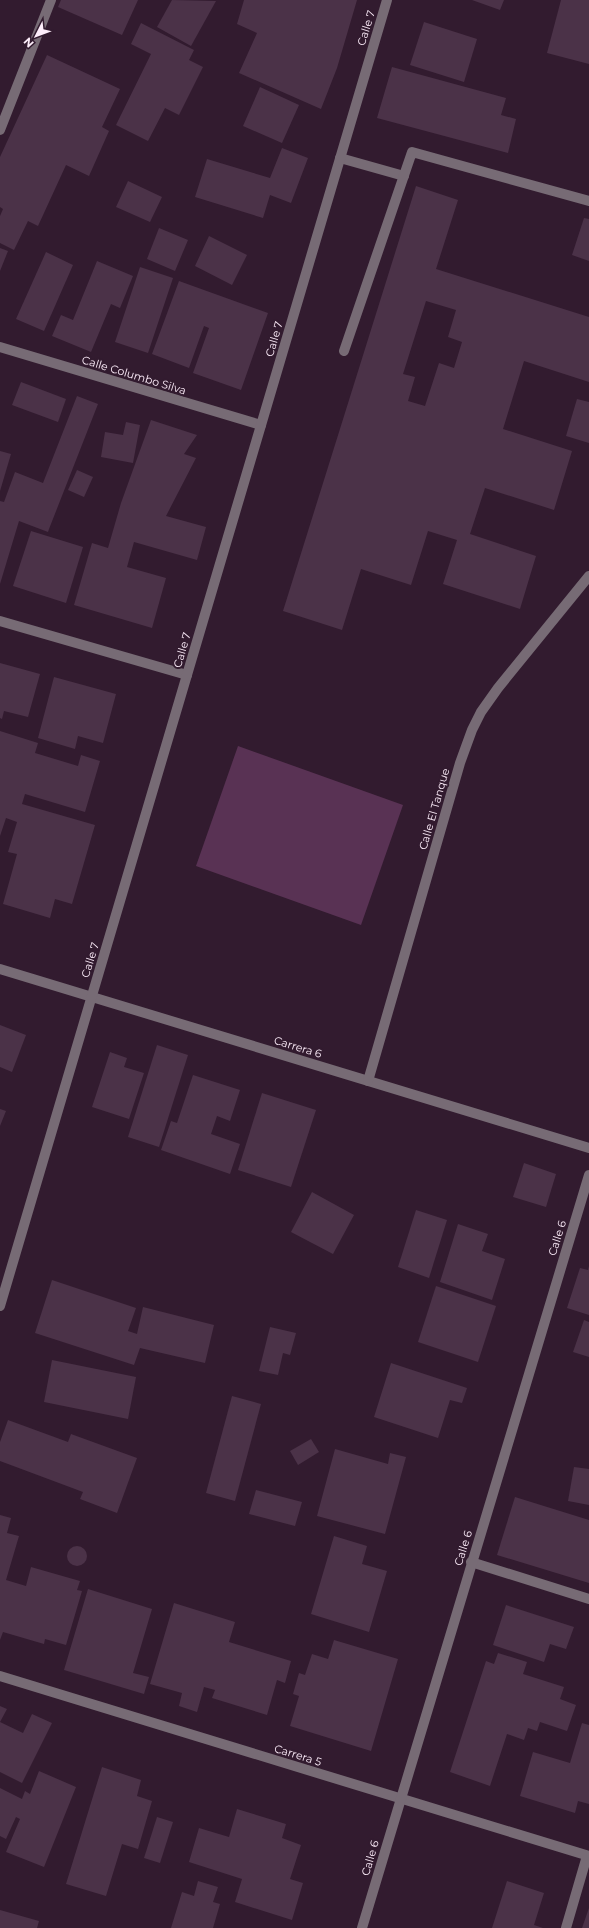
<svg xmlns="http://www.w3.org/2000/svg" width="589" height="1928" viewBox="0 0 589 1928" font-family="Montserrat,sans-serif">
  <style>
    .green { fill: #593254 }
    .building { fill: #4b3248; fill-rule: evenodd }
    .lines { fill: none; stroke-linecap: round; stroke-linejoin: round }
    .lane { stroke: #776b75; stroke-width: 10 }
    .street { stroke: #776b75; stroke-width: 10 }
    .labels { text-anchor: middle; dominant-baseline: central; stroke-width: 4; stroke-linejoin: round; paint-order: stroke }
    .street-label { font-size: 11px; fill: #fdedfa; stroke: #321b2f }
  </style>
  <rect width="100%" height="100%" fill="#321b2f"/>
  <path class="green" d="M238,746l165,59 -42,120 -165,-59z"/>
  <g class="building">
    <path d="M61,0h77l-16,35 -64,-28z"/>
    <path d="M172,0l44,1 -25,45 -34,-19z"/>
    <path d="M244,0h113l-20,68 -16,41 -82,-36 18,-40 -20,-9z"/>
    <path d="M472,0h32l-4,10z"/>
    <path d="M561,0h28v64l-42,-11z"/>
    <path d="M424,22l53,17 -13,43 -54,-17z"/>
    <path d="M141,23l53,27 -5,10 14,7 -24,48 -14,-7 -17,33 -32,-16 35,-71 -20,-10z"/>
    <path d="M47,55l73,34 -18,38 7,4 -20,45 -23,-11 -28,61 -10,-5 -14,29 -14,-7v-27l3,-7 -3,-2v-50z"/>
    <path d="M392,67l114,31 -5,17 15,4 -8,34 -131,-35z"/>
    <path d="M260,87l39,18 -17,38 -39,-17z"/>
    <path d="M282,148l26,10 -17,45 -21,-8 -7,23 -68,-21 12,-38 63,19z"/>
    <path d="M128,181l34,16 -12,25 -34,-15z"/>
    <path d="M416,186l42,14 -22,69 153,48v65l-65,-21 -21,68 69,22 -18,59 -69,-22 -15,46 66,22 -16,53 -77,-25 14,-44 -29,-9 -17,54 -50,-16 -19,61 -59,-19zM426,301l30,9 -8,27 14,5 -8,26 -15,-5 -14,43 -17,-5 7,-24 -12,-3z"/>
    <path d="M584,218l5,1v42l-17,-6z"/>
    <path d="M159,228l29,12 -13,31 -28,-12z"/>
    <path d="M209,236l38,19 -15,30 -37,-19z"/>
    <path d="M0,248l8,3 -8,20z"/>
    <path d="M46,252l27,13 -29,66 -28,-12z"/>
    <path d="M97,261l36,15 -13,32 -9,-4 -20,48 -39,-16 9,-21 12,5z"/>
    <path d="M140,267l33,11 -25,75 -33,-11z"/>
    <path d="M179,281l89,32 -27,77 -48,-17 16,-45 -5,-2 -15,42 -37,-14z"/>
    <path d="M21,382l45,17 -8,23 -46,-17z"/>
    <path d="M77,396l21,8 -49,125 -1,3 -29,-11 -19,63v-83l4,1 11,-30 28,11z"/>
    <path d="M577,399l12,3v41l-23,-7z"/>
    <path d="M151,420l46,15 -13,19 12,4 -30,58 40,11 -9,33 -63,-18 -7,25 39,11 -14,50 -78,-23 18,-62 16,5 13,-45z"/>
    <path d="M126,422l14,3 -7,38 -32,-6 4,-25 18,3z"/>
    <path d="M0,451l11,3 -11,37z"/>
    <path d="M77,470l16,7 -9,20 -16,-7z"/>
    <path d="M31,531l52,16 -17,56 -53,-17z"/>
    <path d="M0,663l40,11 -12,43 -24,-6 -2,8 -2,-1z"/>
    <path d="M54,677l62,17 -13,49 -25,-7 -3,13 -37,-11z"/>
    <path d="M0,731l38,12 -3,10 43,13 3,-11 19,6 -15,51 -60,-18 -3,10 73,21 -23,79 -17,-5 -5,19 -47,-14 14,-50 -9,-2 9,-30 -11,-4 -6,18z"/>
    <path d="M0,1025l26,10 -14,37 -12,-5z"/>
    <path d="M157,1045l31,10 -29,92 -31,-10z"/>
    <path d="M110,1052l17,6 -3,9 20,6 -15,46 -37,-12z"/>
    <path d="M193,1075l47,15 -10,31 -13,-5 -6,18 29,10 -10,30 -69,-24 10,-29 6,2z"/>
    <path d="M262,1093l54,17 -25,77 -53,-17z"/>
    <path d="M0,1109l6,2 -6,15z"/>
    <path d="M524,1163l32,11 -10,33 -33,-10z"/>
    <path d="M312,1192l42,23 -21,39 -42,-22z"/>
    <path d="M416,1210l31,10 -18,58 -31,-11z"/>
    <path d="M458,1224l30,10 -6,17 23,8 -13,41 -52,-18z"/>
    <path d="M589,1266v49l-22,-7 13,-40 8,2z"/>
    <path d="M52,1280l84,28 -8,23 9,3 6,-27 71,18 -9,38 -65,-15 -6,17 -99,-32z"/>
    <path d="M436,1286l60,20 -18,56 -60,-20z"/>
    <path d="M584,1320l5,2v35l-16,-5z"/>
    <path d="M270,1327l26,6 -6,22 -7,-2 -5,22 -19,-4z"/>
    <path d="M52,1360l84,17 -8,42 -84,-17z"/>
    <path d="M391,1363l76,25 -5,15 -12,-3 -12,38 -64,-21z"/>
    <path d="M232,1396l29,8 -26,97 -29,-8z"/>
    <path d="M8,1420l60,22 3,-8 66,24 -20,55 -37,-14 3,-7 -83,-31v-19z"/>
    <path d="M311,1439l8,13 -21,13 -8,-14z"/>
    <path d="M335,1449l53,15 2,-11 16,4 -21,77 -68,-18z"/>
    <path d="M574,1467l15,2v36l-21,-4z"/>
    <path d="M256,1490l46,12 -7,24 -46,-12z"/>
    <path d="M515,1497l74,23v63l-92,-28z"/>
    <path d="M0,1515l11,3 -4,15 12,3 -13,44 20,6 5,-19 49,14 -3,9 5,1 -16,54 -21,-6 -1,5 -41,-12 -3,8z"/>
    <path d="M334,1536l33,10 -5,18 25,7 -18,61 -58,-18z"/>
    <circle cx="77" cy="1556" r="10"/>
    <path d="M88,1589l64,20 -19,64 16,4 -5,17 -80,-24z"/>
    <path d="M174,1603l61,19 -6,20 62,19 -6,22 -8,-3 -10,35 -55,-17 3,-8 -11,-3 -7,25 -18,-6 3,-13 -32,-9z"/>
    <path d="M506,1605l68,22 -8,22 -16,-5 -6,18 -51,-17z"/>
    <path d="M334,1640l64,19 -27,92 -81,-25 9,-30 -6,-2 6,-21 6,2 7,-21 16,5z"/>
    <path d="M498,1653l29,9 -4,12 41,13 -4,12 16,6 -9,26 -27,-9 -3,9 -9,-3 -4,12 -17,-6 -17,52 -40,-14 36,-111 8,3z"/>
    <path d="M0,1706l7,3 -7,13 23,11 9,-19 20,9 -30,60 -22,-11z"/>
    <path d="M582,1723l7,2v79l-11,-3 -3,12 -55,-17 13,-44 37,11z"/>
    <path d="M102,1767l39,13 -4,16 15,5 -14,48 -16,-5 -16,52 -40,-12z"/>
    <path d="M39,1771l37,16 -32,80 -38,-15 14,-33 -4,-2 -10,22 -6,-3v-48l22,11 3,-8 5,3z"/>
    <path d="M237,1809l49,15 -4,14 19,7 -11,34 13,4 -11,37 -57,-18 7,-23 -53,-17 10,-34 30,9z"/>
    <path d="M157,1817l16,5 -13,41 -16,-5z"/>
    <path d="M198,1881l20,6 -5,15 7,2 -7,24h-42l11,-36 12,4z"/>
    <path d="M507,1881l37,12 -10,32 9,3h-51z"/>
    <path d="M589,1908v20h-7z"/>
    <path d="M0,1910l39,11 -2,7h-37z"/>
  </g>
  <g class="lines">
    <g class="lane">
      <path d="M340,158l64,18"/>
      <path d="M344,351l68,-199 177,49"/>
      <path d="M471,1562l118,37"/>
      <path d="M566,1928l21,-72"/>
    </g>
    <g class="street">
      <path d="M0,130l51,-130"/>
      <path d="M0,347l261,78"/>
      <path d="M0,621l187,54"/>
      <path d="M0,969l589,179"/>
      <path d="M368,1081l92,-318 12,-33 9,-18 17,-24 91,-112"/>
      <path d="M0,1306l387,-1306"/>
      <path d="M0,1676l589,180"/>
      <path d="M362,1928l227,-753"/>
    </g>
  </g>
  <g class="labels">
    <g class="street-label">
      <text transform="translate(366 28) rotate(-73)">Calle 7</text>
      <text transform="translate(274 339) rotate(-74)">Calle 7</text>
      <text transform="translate(134 375) rotate(17)">Calle Columbo Silva</text>
      <text transform="translate(182 650) rotate(-74)">Calle 7</text>
      <text transform="translate(434 809) rotate(-74)">Calle El Tanque</text>
      <text transform="translate(90 960) rotate(-73)">Calle 7</text>
      <text transform="translate(298 1047) rotate(17)">Carrera 6</text>
      <text transform="translate(557 1238) rotate(-73)">Calle 6</text>
      <text transform="translate(463 1548) rotate(-73)">Calle 6</text>
      <text transform="translate(298 1755) rotate(17)">Carrera 5</text>
      <text transform="translate(370 1858) rotate(-74)">Calle 6</text>
    </g>
  </g>
  <g transform="translate(36 36) rotate(228)" stroke="#321b2f" stroke-width="3" paint-order="stroke">
  <path d="M0-3L7 15L0 10L-7 15Z" fill="#fdedfa"/>
  <text y="-6" font-size="11" font-weight="bold" text-anchor="middle" fill="#fdedfa">N</text>
  </g>
</svg>
